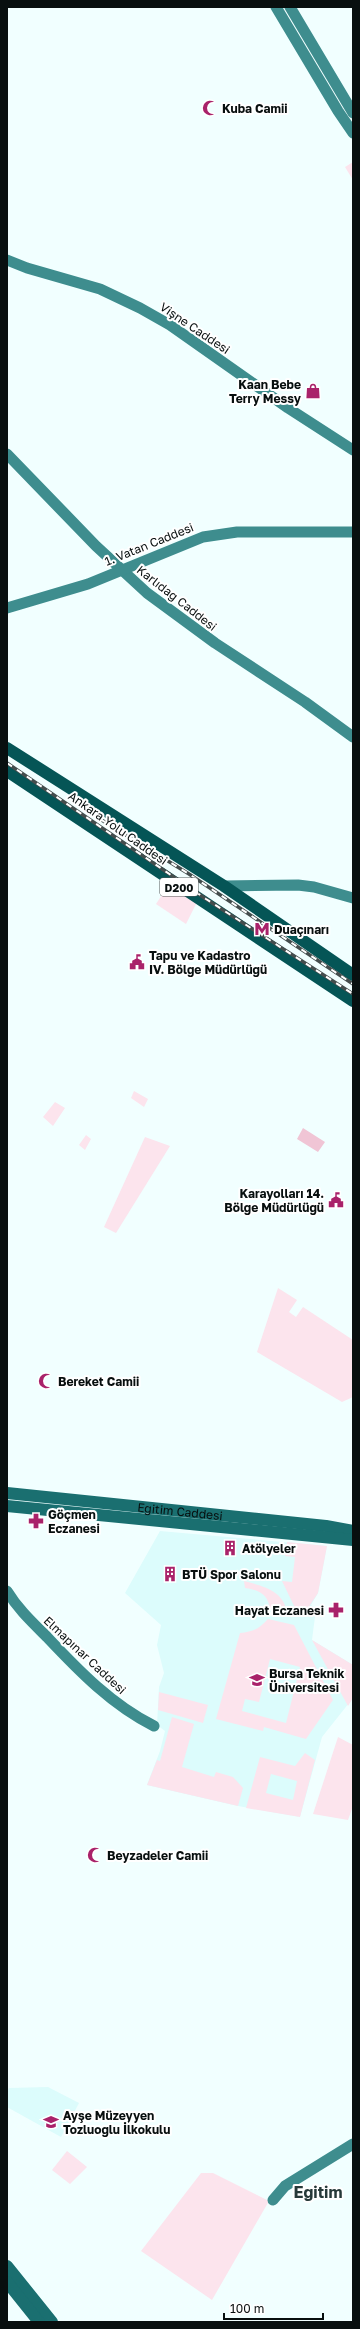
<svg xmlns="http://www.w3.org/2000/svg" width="360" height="2329" viewBox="0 0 360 2329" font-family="'Golos Text',sans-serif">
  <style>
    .built { fill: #dcfcfc }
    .green { fill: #fce4ed; fill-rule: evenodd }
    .water { fill: #f0c5d5 }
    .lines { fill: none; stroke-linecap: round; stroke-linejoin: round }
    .secondary { stroke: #3e8d8e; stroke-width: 11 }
    .primary { stroke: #1a6f70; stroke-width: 12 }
    .highway { stroke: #055556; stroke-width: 12 }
    .rail-casing { stroke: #444d4d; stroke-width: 3.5 }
    .rail { stroke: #fff; stroke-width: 2; stroke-dasharray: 6; stroke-linecap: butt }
    .labels { text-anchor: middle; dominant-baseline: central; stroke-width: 4; stroke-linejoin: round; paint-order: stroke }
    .shield { fill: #fff; stroke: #525757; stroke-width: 1 }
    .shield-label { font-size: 11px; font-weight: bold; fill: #080f0f }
    .poi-label { font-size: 12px; font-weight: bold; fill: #080f0f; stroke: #fff; text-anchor: start }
    .street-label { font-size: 12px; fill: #080f0f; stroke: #fff }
    .district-label { font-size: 16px; font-weight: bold; fill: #273939; stroke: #fff }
  </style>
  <rect width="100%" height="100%" fill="#f1ffff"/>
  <g class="built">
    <path d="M160,1531l167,15 -9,47 -7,12 5,4 -4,31 41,25v33l-31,39 -22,80 -62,-11 -91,-21 13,-34 5,-20 -8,-6 2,-38 5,-14 -7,-28 4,-20 -36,-32z"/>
    <path d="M48,2087l31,16 -18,34 -54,-30v-15l2,-4z"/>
  </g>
  <g class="green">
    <path d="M353,162v18l-8,-13z"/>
    <path d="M169,884l28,18 -11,22 -30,-20z"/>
    <path d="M134,1091l14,8 -4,8 -13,-9z"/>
    <path d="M55,1102l10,6 -12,18 -10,-9z"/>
    <path d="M86,1135l5,4 -6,11 -6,-5z"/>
    <path d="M145,1137l25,9 -54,87 -12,-6z"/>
    <path d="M278,1288l19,12 -8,12 7,5 7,-10 50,33v57l-11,5 -85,-50z"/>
    <path d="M287,1542l40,4 -9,47 -14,21 -8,-4 -14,-29 10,1 3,-25 -10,-1z"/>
    <path d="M244,1581c19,5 42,10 43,34l-17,-6c-2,-14 -10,-19 -25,-21z"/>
    <path d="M268,1619l26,6 39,75 -27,39 -42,-12 -1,4 -47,-12 24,-86c13,-1 19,-4 28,-14zM270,1659l30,8 -14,56 -44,-12 3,-12 14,3z"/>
    <path d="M312,1640l41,25v33l-5,8z"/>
    <path d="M159,1692l49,13 -5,18 -45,-13z"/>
    <path d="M172,1717l22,7 -12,43 32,10 2,-5 17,5 10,11 -5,18 -91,-21 10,-25 3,1z"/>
    <path d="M338,1737l15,8v61l-5,14 -35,-6z"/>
    <path d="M305,1753l10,7 -15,57 -54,-9 14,-51 35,9zM271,1774l26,7 -4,19 -27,-7z"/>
    <path d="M67,2151l20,16 -17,17 -18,-14z"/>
    <path d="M201,2173h12l56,28 -57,99 -71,-49z"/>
  </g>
  <path class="water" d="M303,1128l22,14 -7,10 -21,-13z"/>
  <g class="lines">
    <g class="secondary">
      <path d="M276,7l62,104 15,22"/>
      <path d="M290,7l63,106"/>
      <path d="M7,260l20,8 73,21 40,19 30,17 118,83 65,42"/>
      <path d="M7,454l89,92 51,47 68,50 90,59 48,35"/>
      <path d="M7,608l81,-24 115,-47 34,-5h116"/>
      <path d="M224,886l74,-1 16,2 39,11"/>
      <path d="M7,1591c11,18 25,31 40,46 32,34 65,68 107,89"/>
      <path d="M273,2200l12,-14 68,-42"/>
    </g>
    <g class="primary">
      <path id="s1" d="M7,1493l319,33 27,5"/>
      <path d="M7,1506l346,34"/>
      <path d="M7,2266l45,56"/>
      <path d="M7,2282l32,40"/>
    </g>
    <g class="highway">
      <path d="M7,748l217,138 129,89"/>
      <path d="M7,771l346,230"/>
    </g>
    <g class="rail-casing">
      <g id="rail">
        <path d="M7,763l199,136 147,95"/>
        <path d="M100,819l89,55 164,110"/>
      </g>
    </g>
    <use href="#rail" class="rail"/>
  </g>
  <defs>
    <g id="mosque-bare" transform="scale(1.2)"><path d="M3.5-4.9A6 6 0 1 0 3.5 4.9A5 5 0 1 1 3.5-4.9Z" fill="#a9226a" stroke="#fff" stroke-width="2.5" paint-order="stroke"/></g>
    <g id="shop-bare" transform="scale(1.2)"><path d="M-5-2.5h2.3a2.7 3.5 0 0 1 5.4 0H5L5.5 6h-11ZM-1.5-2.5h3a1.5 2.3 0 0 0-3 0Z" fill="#a9226a" stroke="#fff" stroke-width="2.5" paint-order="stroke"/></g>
    <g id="metro-bare" transform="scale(1.2)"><path d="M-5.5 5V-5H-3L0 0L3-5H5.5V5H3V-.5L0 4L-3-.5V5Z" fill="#a9226a" stroke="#fff" stroke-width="2.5" paint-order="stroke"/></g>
    <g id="civic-bare" transform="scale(1.2)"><path d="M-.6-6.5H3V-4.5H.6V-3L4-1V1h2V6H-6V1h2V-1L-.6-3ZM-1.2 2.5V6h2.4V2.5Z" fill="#a9226a" stroke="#fff" stroke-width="2.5" paint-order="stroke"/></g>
    <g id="pharmacy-bare" transform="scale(1.2)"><path d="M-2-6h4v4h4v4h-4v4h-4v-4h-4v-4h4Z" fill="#a9226a" stroke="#fff" stroke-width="2.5" paint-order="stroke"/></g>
    <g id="building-bare" transform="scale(1.2)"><path d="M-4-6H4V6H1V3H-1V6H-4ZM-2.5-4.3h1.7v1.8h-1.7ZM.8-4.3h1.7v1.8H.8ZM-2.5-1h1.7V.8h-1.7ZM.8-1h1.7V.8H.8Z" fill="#a9226a" stroke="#fff" stroke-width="2.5" paint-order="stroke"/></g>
    <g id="university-bare" transform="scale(1.2)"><path d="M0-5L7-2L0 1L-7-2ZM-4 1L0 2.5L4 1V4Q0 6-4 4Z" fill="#a9226a" stroke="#fff" stroke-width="2.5" paint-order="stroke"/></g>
    <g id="school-bare" transform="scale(1.2)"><path d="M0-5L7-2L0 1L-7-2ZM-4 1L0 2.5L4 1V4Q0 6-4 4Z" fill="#a9226a" stroke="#fff" stroke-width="2.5" paint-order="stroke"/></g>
  </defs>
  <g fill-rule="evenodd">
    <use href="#mosque-bare" x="210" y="108"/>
    <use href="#shop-bare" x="313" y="391"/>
    <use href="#metro-bare" x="262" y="929"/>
    <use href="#civic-bare" x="137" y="962"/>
    <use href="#civic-bare" x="336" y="1200"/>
    <use href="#mosque-bare" x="46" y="1381"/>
    <use href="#pharmacy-bare" x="36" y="1521"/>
    <use href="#building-bare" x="230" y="1548"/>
    <use href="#building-bare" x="170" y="1574"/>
    <use href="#pharmacy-bare" x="336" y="1610"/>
    <use href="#university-bare" x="257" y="1680"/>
    <use href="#mosque-bare" x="95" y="1855"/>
    <use href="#school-bare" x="51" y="2122"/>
  </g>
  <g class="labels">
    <rect class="shield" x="160" y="878" width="38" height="18" rx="3"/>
    <g class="shield-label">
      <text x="179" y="887">D200</text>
    </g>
    <g class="poi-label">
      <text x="222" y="108">Kuba Camii</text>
      <text x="301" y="384" text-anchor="end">Kaan Bebe<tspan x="301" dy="14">Terry Messy</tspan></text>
      <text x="274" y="929">Duaçınarı</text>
      <text x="149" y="955">Tapu ve Kadastro<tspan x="149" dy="14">IV. Bölge Müdürlüğü</tspan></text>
      <text x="324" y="1193" text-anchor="end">Karayolları 14.<tspan x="324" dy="14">Bölge Müdürlüğü</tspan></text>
      <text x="58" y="1381">Bereket Camii</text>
      <text x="48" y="1514">Göçmen<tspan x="48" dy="14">Eczanesi</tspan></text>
      <text x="242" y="1548">Atölyeler</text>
      <text x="182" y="1574">BTÜ Spor Salonu</text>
      <text x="324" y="1610" text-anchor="end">Hayat Eczanesi</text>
      <text x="269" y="1673">Bursa Teknik<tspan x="269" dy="14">Üniversitesi</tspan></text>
      <text x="107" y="1855">Beyzadeler Camii</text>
      <text x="63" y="2115">Ayşe Müzeyyen<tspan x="63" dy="14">Tozluoğlu İlkokulu</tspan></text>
    </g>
    <g class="street-label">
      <text transform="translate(195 328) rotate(34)">Vişne Caddesi</text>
      <text transform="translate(149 544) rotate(-22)">1. Vatan Caddesi</text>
      <text transform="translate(177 598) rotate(38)">Karlıdağ Caddesi</text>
      <text transform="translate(118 828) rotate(35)">Ankara Yolu Caddesi</text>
      <text stroke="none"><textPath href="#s1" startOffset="174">Eğitim Caddesi</textPath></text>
      <text transform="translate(85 1655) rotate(43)">Elmapınar Caddesi</text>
    </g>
    <g class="district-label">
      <text x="318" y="2192">Eğitim</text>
    </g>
  </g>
  <rect width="360" height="2329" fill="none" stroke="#080f0f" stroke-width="16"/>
  <path d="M224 2313v6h99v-6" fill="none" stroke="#080f0f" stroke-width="2"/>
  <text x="230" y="2313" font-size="12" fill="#080f0f" stroke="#ffffff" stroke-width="3" paint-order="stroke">100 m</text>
</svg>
